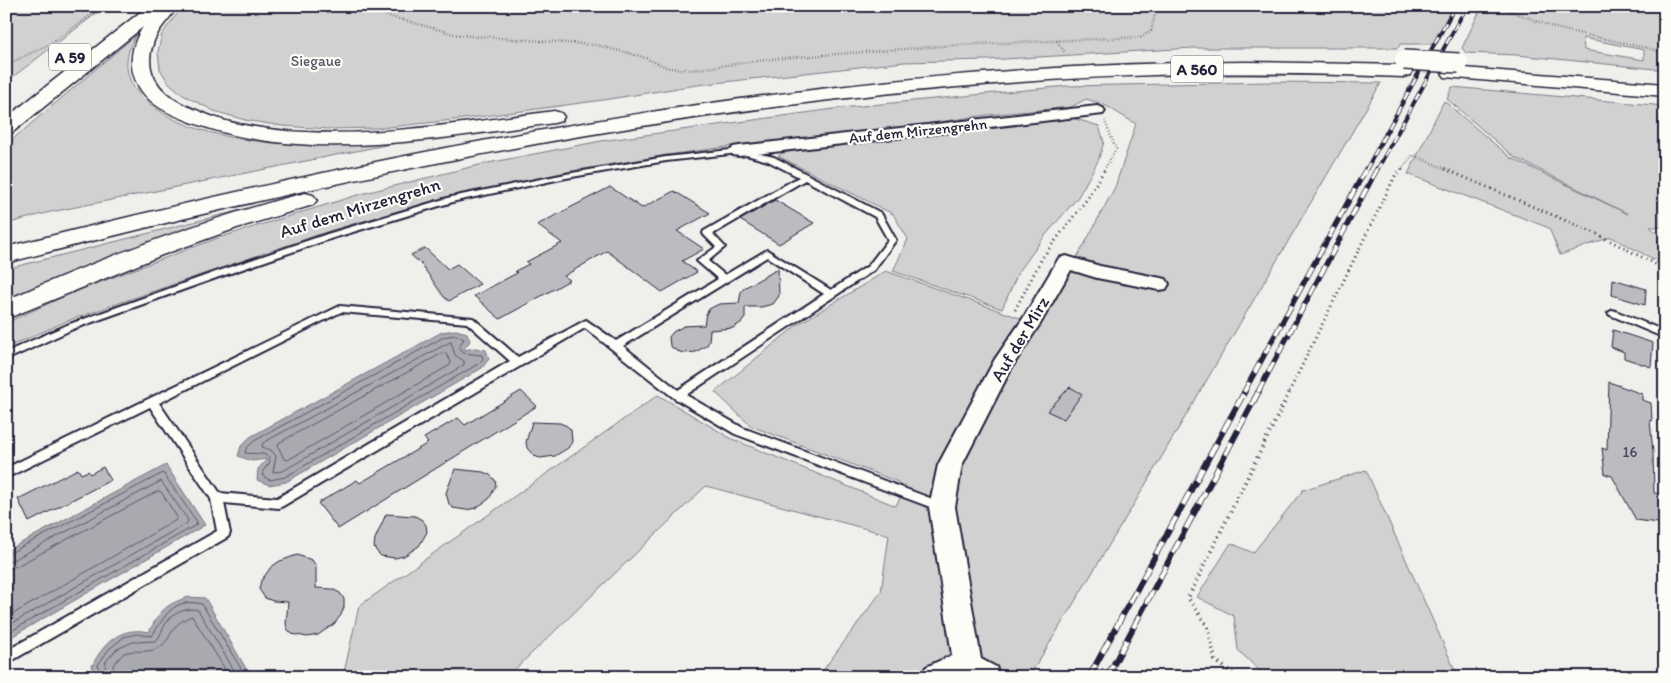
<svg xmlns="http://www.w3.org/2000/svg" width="1671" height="683" viewBox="0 0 1671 683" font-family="Itim,sans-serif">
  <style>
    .green { fill: #d2d1d1; stroke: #7a7a86; fill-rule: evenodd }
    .water { fill: #a9a9b0; stroke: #737381 }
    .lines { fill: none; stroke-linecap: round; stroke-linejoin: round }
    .shore { stroke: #58586a; stroke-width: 1 }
    .building { fill: #bcbcc0; stroke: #22223b }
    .service-casing { stroke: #22223b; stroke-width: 4 }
    .minor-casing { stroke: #22223b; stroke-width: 4 }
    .motorway-casing { stroke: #22223b; stroke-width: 3 }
    .path-far2 { stroke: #22223b; stroke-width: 2.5; stroke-dasharray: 0.5 2.5; stroke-linecap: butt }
    .path-far1 { stroke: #22223b; stroke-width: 3; stroke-dasharray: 1 4; stroke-linecap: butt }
    .path { stroke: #22223b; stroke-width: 4; stroke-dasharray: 1 4.5; stroke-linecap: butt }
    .service { fill: #fdfcf7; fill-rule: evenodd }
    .minor { fill: #fdfcf7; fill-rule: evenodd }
    .motorway { fill: #fdfcf7; fill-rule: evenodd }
    .rail-far2-casing { stroke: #22223b; stroke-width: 4 }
    .rail-far1-casing { stroke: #22223b; stroke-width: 5.5 }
    .rail-casing { stroke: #22223b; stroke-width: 6 }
    .rail-far2 { stroke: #fdfcf7; stroke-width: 2.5; stroke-dasharray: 8; stroke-linecap: butt }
    .rail-far1 { stroke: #fdfcf7; stroke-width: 4; stroke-dasharray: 11; stroke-linecap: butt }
    .rail { stroke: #fdfcf7; stroke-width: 4.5; stroke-dasharray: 14; stroke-linecap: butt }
    .motorway-bridge-casing { stroke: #22223b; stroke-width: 22; stroke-linecap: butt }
    .motorway-bridge { stroke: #fdfcf7; stroke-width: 19 }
    .labels { text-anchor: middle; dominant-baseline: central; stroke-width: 4.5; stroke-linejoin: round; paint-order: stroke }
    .far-park-label { font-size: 15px; fill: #575768; stroke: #fdfcf7 }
    .far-street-label { font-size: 15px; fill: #22223b; stroke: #fdfcf7 }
    .number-label { font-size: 15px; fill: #48485c }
    .shield { fill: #fdfcf7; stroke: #646373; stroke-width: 1 }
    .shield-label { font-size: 16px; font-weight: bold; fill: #22223b }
    .street-label { font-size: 18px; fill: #22223b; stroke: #fdfcf7 }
  </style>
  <rect width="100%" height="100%" fill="#f0efec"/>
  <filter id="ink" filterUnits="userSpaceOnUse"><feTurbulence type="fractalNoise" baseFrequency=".02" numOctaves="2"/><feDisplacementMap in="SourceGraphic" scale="10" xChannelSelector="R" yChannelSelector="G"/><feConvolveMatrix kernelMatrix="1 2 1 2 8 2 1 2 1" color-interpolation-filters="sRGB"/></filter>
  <g filter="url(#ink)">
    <g class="green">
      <path d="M6,6h100l-100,76z"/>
      <path d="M183,6h1274l-20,38h-37l-2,4h-205l-206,12 -83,2 -207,23 -94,15 -140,19 -83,9 -51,1 -47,-3 -37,-6 -31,-9 -31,-16 -15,-13 -8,-13 -2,-17 4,-18z"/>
      <path d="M1482,6h183v64l-148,-15 -51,-2 -4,-5zM1583,38l61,12v10l-60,-10z"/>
      <path d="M136,35c-14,23 -12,46 8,64 60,54 182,47 257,43l-355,71 -40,11v-79z"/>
      <path d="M1270,82l111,1 -247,421 -105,173h-211l63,-85 8,-57 -183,-49 -199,191h-164l16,-71 299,-211 74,44 164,67 10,-21 -155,-59 -36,-34 82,-67 89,-54 151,53 47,-79 31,-58 21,-63 -33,-20 -17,-5 -15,8 -84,8 -111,16 -120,12 -89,12 -95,16 -118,24 -122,35 -117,40 -148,51 -61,27v-25l65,-30 147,-55 143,-44 122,-30 118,-23 240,-33 226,-22z"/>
      <path d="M1452,87l213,19v121h-15l15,13v25l-54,-28 -51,18 -11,-27 -141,-54 36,-73 67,57 117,56 -114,-57 -67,-58z"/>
      <path d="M1069,117l30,9 5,16 -6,19 -20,36 -34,40 -26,36 -16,36 -109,-38 15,-32 -15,-25 -115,-58 5,-3 28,-5z"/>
      <path d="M245,209l-231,87 -8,4v-31z"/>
      <path d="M1366,470l92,207h-192l-28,-27 -4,-34 -37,-19 34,-54 22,10 50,-63z"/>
    </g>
    <g class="water">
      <path d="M456,330l11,3 3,8 -7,9 12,-2 11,2 3,9 -7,9 -196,114 -17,3 -12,-5 1,-11 9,-10 -15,2 -14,-5 3,-10 9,-9 192,-105z"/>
      <path d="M166,465l39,60 -199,115v-89z"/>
      <path d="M189,597l16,1 46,79h-154l-5,-11c12,-24 29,-40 57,-34 11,-22 17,-28 40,-35z"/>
    </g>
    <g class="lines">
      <g class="shore">
        <path d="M456,335l8,4 -5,8 3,6 20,2 1,4 -5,5 -193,113 -15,3 -6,-3 -1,-6 7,-9 -1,-5 -6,-3 -18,-1 1,-4 8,-8 190,-104z"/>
        <path d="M451,342l4,13 9,6v4l-181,106 -10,1 3,-16 -5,-6 -9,-3 1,-4z"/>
        <path d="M443,353l3,1 5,8 -1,3 -162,95 -4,-1 -6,-13 1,-3z"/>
        <path d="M6,555l157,-82 34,49 -1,3 -190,109"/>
        <path d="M6,561l7,-1 148,-79 27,39 -1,3 -181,104"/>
        <path d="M6,569l11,-3 141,-75 3,1 16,25 -1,3 -170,98"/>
        <path d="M101,677l-3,-12 11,-16 15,-12 12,-3 16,2c13,-20 21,-39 50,-32l44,73"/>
        <path d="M108,677l-3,-10 1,-6 11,-12 16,-7 23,-1c5,-5 6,-12 10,-18 7,-10 20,-16 32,-13l40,67"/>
        <path d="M115,677l-2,-12 11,-12c11,-4 24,1 34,-5 16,-9 10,-23 34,-32l38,61"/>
      </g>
    </g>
    <g class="building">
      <path d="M610,187l32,21 32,-17 36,22 -33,18 27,18 -22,12 15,11 -35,20 -55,-41 -43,25 6,4 -70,39 -26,-23 43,-23 -2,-2 14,-7 -3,-2 36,-19 -25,-18z"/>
      <path d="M775,200l39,23 -35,21 -39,-24z"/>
      <path d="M425,248l23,21 9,-5 23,20 -31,17 -5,-4 -23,-33 -10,-9z"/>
      <path d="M778,269l1,27 -6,8 -12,3h-16v11l-3,4 -9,6 -23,2 -1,11 -2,4 -11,7 -12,1 -7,-2 -7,-5 -1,-9 4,-5 11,-6 20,-1 2,-11 3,-5 10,-5 20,-1 2,-11 3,-4z"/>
      <path d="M1613,279l33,10 -1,16 -33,-10z"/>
      <path d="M1613,330l40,13 -2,24 -27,-9v-6l-13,-5z"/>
      <path d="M1609,382l33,12v6l9,3 1,18 -2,-1 3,33 1,40 6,1 5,7v23l-29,-4 -24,-44 -7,-2 -3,-26 5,2z"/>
      <path d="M1070,387l12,7 -18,25 -17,-8z"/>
      <path d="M521,391l16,15 -199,123 -20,-26 39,-23 3,3 68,-40 -4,-5 34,-20 7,7z"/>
      <path d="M532,422l28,1 7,3 4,4 1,12 -4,6 -13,8 -15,2 -6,-2 -7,-8 -1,-6z"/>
      <path d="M103,467l8,13 -82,42 -11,-23 60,-30 3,5 7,-3 2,3z"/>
      <path d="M455,469l28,3 7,3 5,5 1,6 -7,13 -13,9 -10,2 -13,-2 -4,-4 -3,-11z"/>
      <path d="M386,514l29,2 7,4 4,5 1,7 -8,14 -15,10 -9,2 -14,-2 -4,-4 -3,-5 1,-8z"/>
      <path d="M297,555l15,5 4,6v22l16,1 8,4 4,6v8l-3,8 -7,9 -16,11 -11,2 -15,-3 -4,-4 -2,-6 2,-22 -15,-1 -8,-3 -6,-9 2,-8 10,-14 9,-6z"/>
    </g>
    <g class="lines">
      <g class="service-casing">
        <g id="service">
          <path d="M739,149l35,8 107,56 15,27 -22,30 -188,125 57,33 203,76 2,3 -2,3 -4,2 -4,-2 -203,-76 -61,-36 -89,-70 -302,178 -4,2 -55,-5 6,30 -2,4 -222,127v-13l211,-120 -6,-32 -61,-92 -144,71v-10l334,-162 133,12 45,39 68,-37 30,21 102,-62 -21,-18 19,-14 -12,-12 -1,-2 1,-2 95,-54 -31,-16 -29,-8 -73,8 -100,17 -110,23 -123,37 -114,39 -146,52 -67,31v-8l61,-27 146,-52 114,-39 124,-37 115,-23 100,-17zM805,180l70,37 13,23 -20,26 -37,24 -64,-40 -42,25 -17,-14 17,-14 -12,-13zM767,257l57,37 -146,96 -55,-44zM341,312l126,11 43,38 -233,137 -57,-5 -61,-90z"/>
          <path d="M1613,310l52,21v7l-55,-23 -2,-2z"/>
        </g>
      </g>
      <g class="minor-casing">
        <g id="minor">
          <path d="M1097,106l6,2 2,3 -2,3 -364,42 -6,-1 -2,-4 2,-4 6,-1z"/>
          <path d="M1066,256l34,10 66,13 3,5 -3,5 -7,1 -62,-12 -26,-8 -31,54 -28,43 -50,98 -7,42 26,152 15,8 5,10h-80l5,-10 26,-12 -23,-148 9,-42 57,-106 27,-39 37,-62z"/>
        </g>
      </g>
      <g class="motorway-casing">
        <g id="motorway">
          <path d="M148,6h30c-9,14 -22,24 -26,41 -9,31 15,52 42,62 10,4 21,9 32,12 101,26 226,3 328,-10l7,2 3,4 -3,4 -7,2c-115,15 -252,42 -363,-1 -20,-8 -40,-15 -52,-35 -12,-20 -8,-42 4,-60l-130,105 -7,2v-16z"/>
          <path d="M1248,62l155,3 7,2 3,4 -3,4 -7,2c-83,-3 -166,-5 -249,-2 -389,13 -772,90 -1148,188v-16c406,-102 822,-184 1242,-185z"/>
          <path d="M1452,67l213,17v12l-220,-19 -3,-4 3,-4z"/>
          <path d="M305,193l8,2 4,5 -4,5 -76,23 -75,27 -156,64v-19c97,-42 197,-81 299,-107z"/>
        </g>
      </g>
      <g class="path-far2">
        <path d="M343,6l16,2 99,27 138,10 44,11 29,12 22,2 80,-11 185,-14 185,-8 10,-6 6,-25"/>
        <path d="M1497,6l58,22 110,24"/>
        <path d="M1473,12l1,-6"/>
        <path d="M1057,41l8,12"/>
        <path d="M6,65l46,-22 52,-37"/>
        <path d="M1104,170l12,-21 -11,-28"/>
        <path d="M1401,170l12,-15 35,15"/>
      </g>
      <g class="path-far1">
        <path d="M1445,169l152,65 68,35"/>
        <path d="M1015,310l27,-52 45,-59 18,-30"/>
        <path d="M1289,392l107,-218 7,-5"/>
      </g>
      <path class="path" d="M1237,677l-22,-17 -7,-33 -20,-29 102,-207"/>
      <use href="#service" class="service"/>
      <use href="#minor" class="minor"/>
      <use href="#motorway" class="motorway"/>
      <g class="rail-far2-casing">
        <g id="rail-far2">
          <path d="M1366,170l89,-164"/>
          <path d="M1377,170l90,-164"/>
        </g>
      </g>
      <g class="rail-far1-casing">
        <g id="rail-far1">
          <path d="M1244,392l122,-223"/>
          <path d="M1258,392l119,-223"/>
        </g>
      </g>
      <g class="rail-casing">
        <g id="rail">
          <path d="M1089,677l156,-286"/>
          <path d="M1107,677l152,-286"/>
        </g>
      </g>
      <use href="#rail-far2" class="rail-far2"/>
      <use href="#rail-far1" class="rail-far1"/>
      <use href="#rail" class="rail"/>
      <g class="motorway-bridge-casing">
        <path id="motorway-bridge" d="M1404,60l55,3"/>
      </g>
      <use href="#motorway-bridge" class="motorway-bridge"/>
    </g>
  </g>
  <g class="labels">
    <g class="far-park-label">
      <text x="316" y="61">Siegaue</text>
    </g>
    <g class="far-street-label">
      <text transform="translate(918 131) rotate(-6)">Auf dem Mirzengrehn</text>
    </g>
    <g class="number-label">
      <text x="1630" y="452">16</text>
    </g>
    <g class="shield">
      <rect x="49" y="43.5" width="42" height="27" rx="4"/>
      <rect x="1171" y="55.5" width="52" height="27" rx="4"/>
    </g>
    <g class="shield-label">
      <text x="70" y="57">A 59</text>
      <text x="1197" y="69">A 560</text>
    </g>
    <g class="street-label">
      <text transform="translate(360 208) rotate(-17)">Auf dem Mirzengrehn</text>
      <text transform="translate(1020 339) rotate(-59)">Auf der Mirz</text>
    </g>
  </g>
  <rect width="1671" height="683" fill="none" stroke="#fdfcf7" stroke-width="25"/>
  <rect x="12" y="12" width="1646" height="658" fill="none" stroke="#22223b" stroke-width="2" filter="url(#ink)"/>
</svg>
